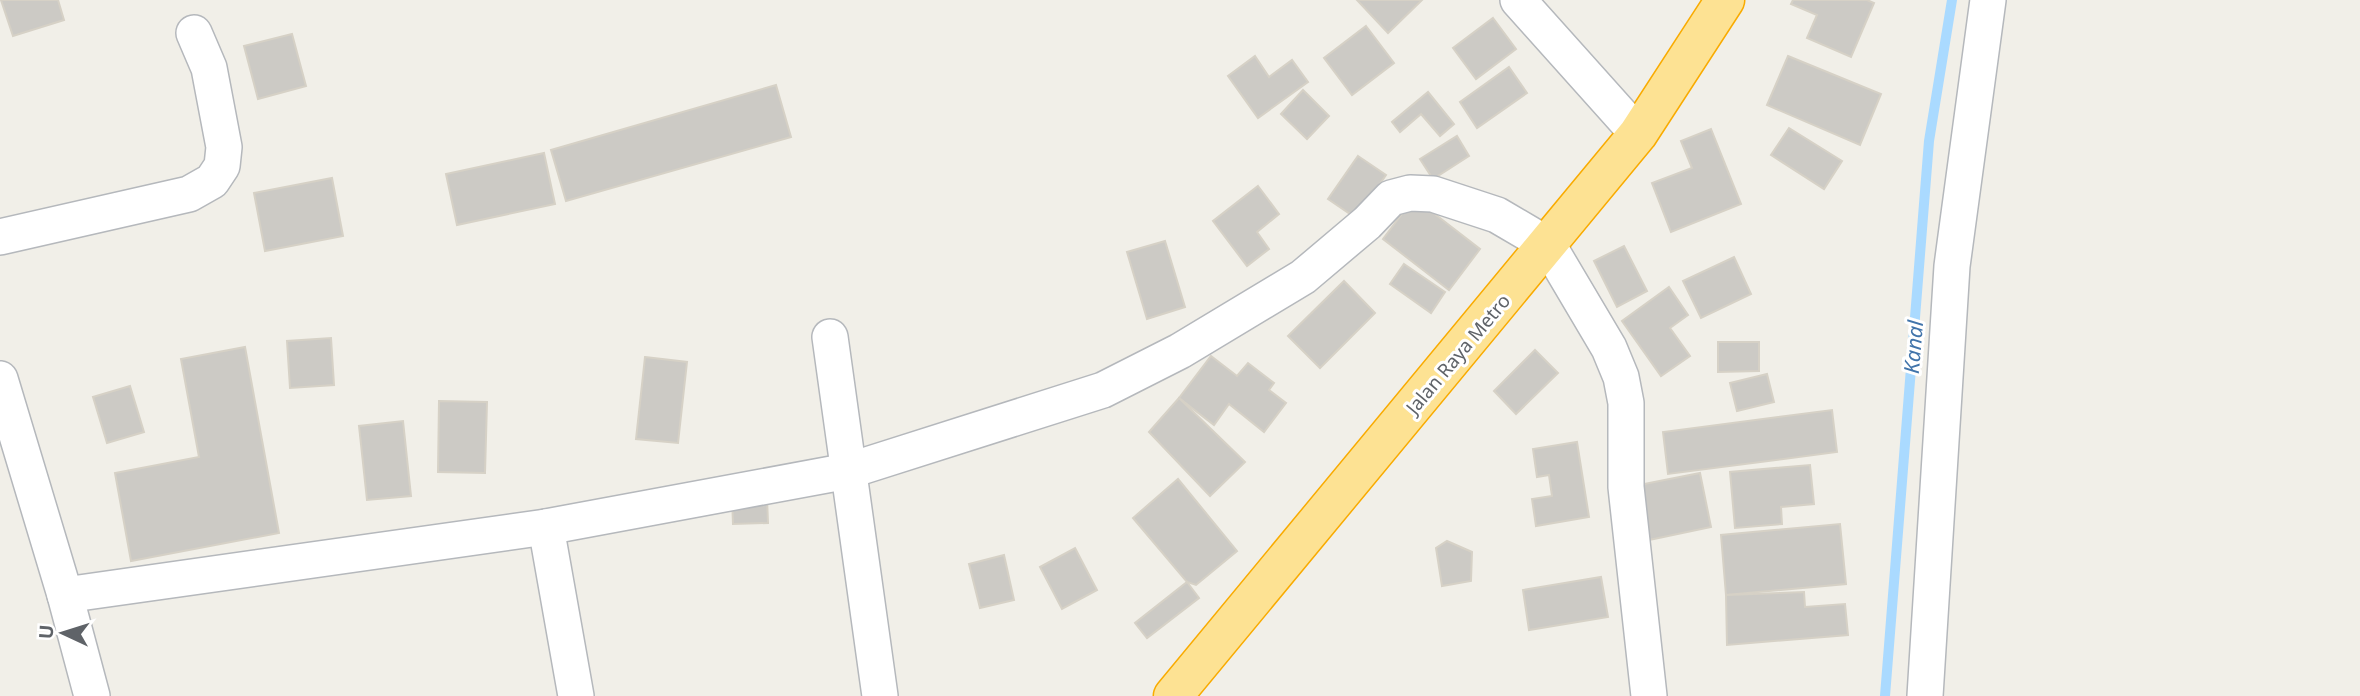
<svg xmlns="http://www.w3.org/2000/svg" width="2360" height="696" viewBox="0 0 2360 696" font-family="'Noto Sans',sans-serif">
  <style>
    .lines { fill: none; stroke-linecap: round; stroke-linejoin: round }
    .stream { stroke: #aadaff; stroke-width: 10 }
    .building { fill: #cccac5; stroke: #d6d1c6; stroke-width: 2 }
    .minor-casing { stroke: #b5b8bc; stroke-width: 38 }
    .highway-casing { stroke: #f9ab00; stroke-width: 41 }
    .minor { stroke: #fff; stroke-width: 35 }
    .highway { stroke: #fde293; stroke-width: 38 }
    .labels { text-anchor: middle; dominant-baseline: central; stroke-width: 6; stroke-linejoin: round; paint-order: stroke }
    .street-label { font-size: 19px; fill: #5f6368; stroke: #fff }
    .water-label { font-size: 21px; font-style: italic; fill: #4174aa; stroke: #fff }
  </style>
  <rect width="100%" height="100%" fill="#f1efe8"/>
  <g class="lines">
    <path class="stream" d="M1885,696l44,-555 23,-141"/>
  </g>
  <g class="building">
    <path d="M1,0h57l6,20 -51,16z"/>
    <path d="M1357,0h65l-34,33z"/>
    <path d="M1793,0h74l7,3 -23,54 -44,-19 10,-23 -26,-11z"/>
    <path d="M1493,18l23,31 -40,30 -23,-31z"/>
    <path d="M1366,26l28,37 -42,32 -28,-37z"/>
    <path d="M292,34l14,52 -48,13 -14,-53z"/>
    <path d="M1255,56l14,21 23,-17 16,22 -50,36 -30,-42z"/>
    <path d="M1788,56l93,38 -21,51 -93,-40z"/>
    <path d="M1509,67l18,26 -50,35 -17,-26z"/>
    <path d="M776,85l15,52 -225,64 -15,-51z"/>
    <path d="M1303,90l26,26 -22,23 -26,-25z"/>
    <path d="M1428,92l26,32 -14,12 -19,-22 -21,18 -8,-10z"/>
    <path d="M1789,128l53,33 -18,28 -53,-34z"/>
    <path d="M1711,129l30,75 -70,28 -19,-49 40,-15 -11,-27z"/>
    <path d="M1457,136l12,20 -36,23 -13,-20z"/>
    <path d="M544,153l11,51 -98,21 -11,-51z"/>
    <path d="M1358,156l28,19 -30,43 -28,-19z"/>
    <path d="M332,178l11,58 -78,15 -11,-58z"/>
    <path d="M1258,186l21,28 -22,18 12,17 -22,17 -34,-45z"/>
    <path d="M1414,198l66,51 -31,41 -66,-51z"/>
    <path d="M1165,241l20,66 -38,12 -20,-67z"/>
    <path d="M1624,246l23,45 -30,16 -23,-46z"/>
    <path d="M1734,257l17,37 -50,24 -18,-37z"/>
    <path d="M1404,264l41,28 -14,21 -41,-29z"/>
    <path d="M1344,281l31,32 -55,55 -32,-32z"/>
    <path d="M1669,287l19,28 -18,13 20,28 -29,20 -39,-55z"/>
    <path d="M331,338l3,47 -44,3 -3,-47z"/>
    <path d="M1718,342h41v29l-41,1z"/>
    <path d="M245,347l34,186 -148,28 -16,-88 84,-16 -18,-98z"/>
    <path d="M1535,350l23,23 -42,41 -22,-23z"/>
    <path d="M1211,356l26,20 11,-13 26,20 -5,7 17,13 -22,29 -35,-28 -15,21 -35,-27z"/>
    <path d="M645,357l42,5 -9,81 -42,-4z"/>
    <path d="M1767,374l7,28 -37,9 -7,-28z"/>
    <path d="M130,386l14,46 -37,11 -14,-46z"/>
    <path d="M1179,398l66,64 -35,34 -61,-64z"/>
    <path d="M439,401l48,1 -2,71 -47,-1z"/>
    <path d="M1832,410l5,42 -169,22 -5,-42z"/>
    <path d="M403,421l8,75 -44,4 -8,-74z"/>
    <path d="M1577,442l12,75 -53,9 -4,-27 20,-3 -3,-21 -12,2 -4,-28z"/>
    <path d="M1810,465l4,39 -33,3 1,17 -47,4 -5,-56z"/>
    <path d="M1700,473l11,54 -62,13 -10,-55z"/>
    <path d="M1178,479l59,72 -41,34 -9,-3 -54,-64z"/>
    <path d="M732,498h35l1,25 -35,1z"/>
    <path d="M1840,524l6,60 -120,11 -5,-60z"/>
    <path d="M1447,541l25,11 -1,29 -29,5 -6,-38z"/>
    <path d="M1075,548l22,42 -35,19 -22,-42z"/>
    <path d="M1004,555l10,45 -34,8 -11,-44z"/>
    <path d="M1601,577l7,40 -79,13 -6,-40z"/>
    <path d="M1187,582l12,16 -52,40 -12,-15z"/>
    <path d="M1804,592l1,15 40,-3 3,31 -121,10 -1,-50z"/>
  </g>
  <g class="lines">
    <g class="minor-casing">
      <g id="minor">
        <path d="M1518,0l120,134"/>
        <path d="M0,237l189,-43 23,-13 10,-15 2,-19 -15,-79 -15,-35"/>
        <path d="M830,337l50,359"/>
        <path d="M0,379l65,216 27,101"/>
        <path d="M546,527l30,169"/>
        <path d="M65,595l481,-68 302,-56 255,-81 77,-39 123,-74 64,-54 24,-25 19,-5 23,1 64,21 51,30 61,103 12,29 5,26v84l23,209"/>
        <path d="M1925,696l27,-430 36,-266"/>
      </g>
    </g>
    <g class="highway-casing">
      <path id="highway" d="M1173,696l465,-562 87,-134"/>
    </g>
    <use href="#minor" class="minor"/>
    <use href="#highway" class="highway"/>
  </g>
  <g class="labels">
    <g class="street-label">
      <text transform="translate(1458 354) rotate(-50)">Jalan Raya Metro</text>
    </g>
    <g class="water-label">
      <text transform="translate(1913 347) rotate(-85)">Kanal</text>
    </g>
  </g>
  <g transform="translate(63 633) rotate(274)" stroke="#ffffff" stroke-width="5" paint-order="stroke">
  <path d="M0-5L12 26L0 18L-12 26Z" fill="#5f6368"/>
  <text y="-10" font-size="19" font-weight="bold" text-anchor="middle" fill="#5f6368">U</text>
  </g>
</svg>
